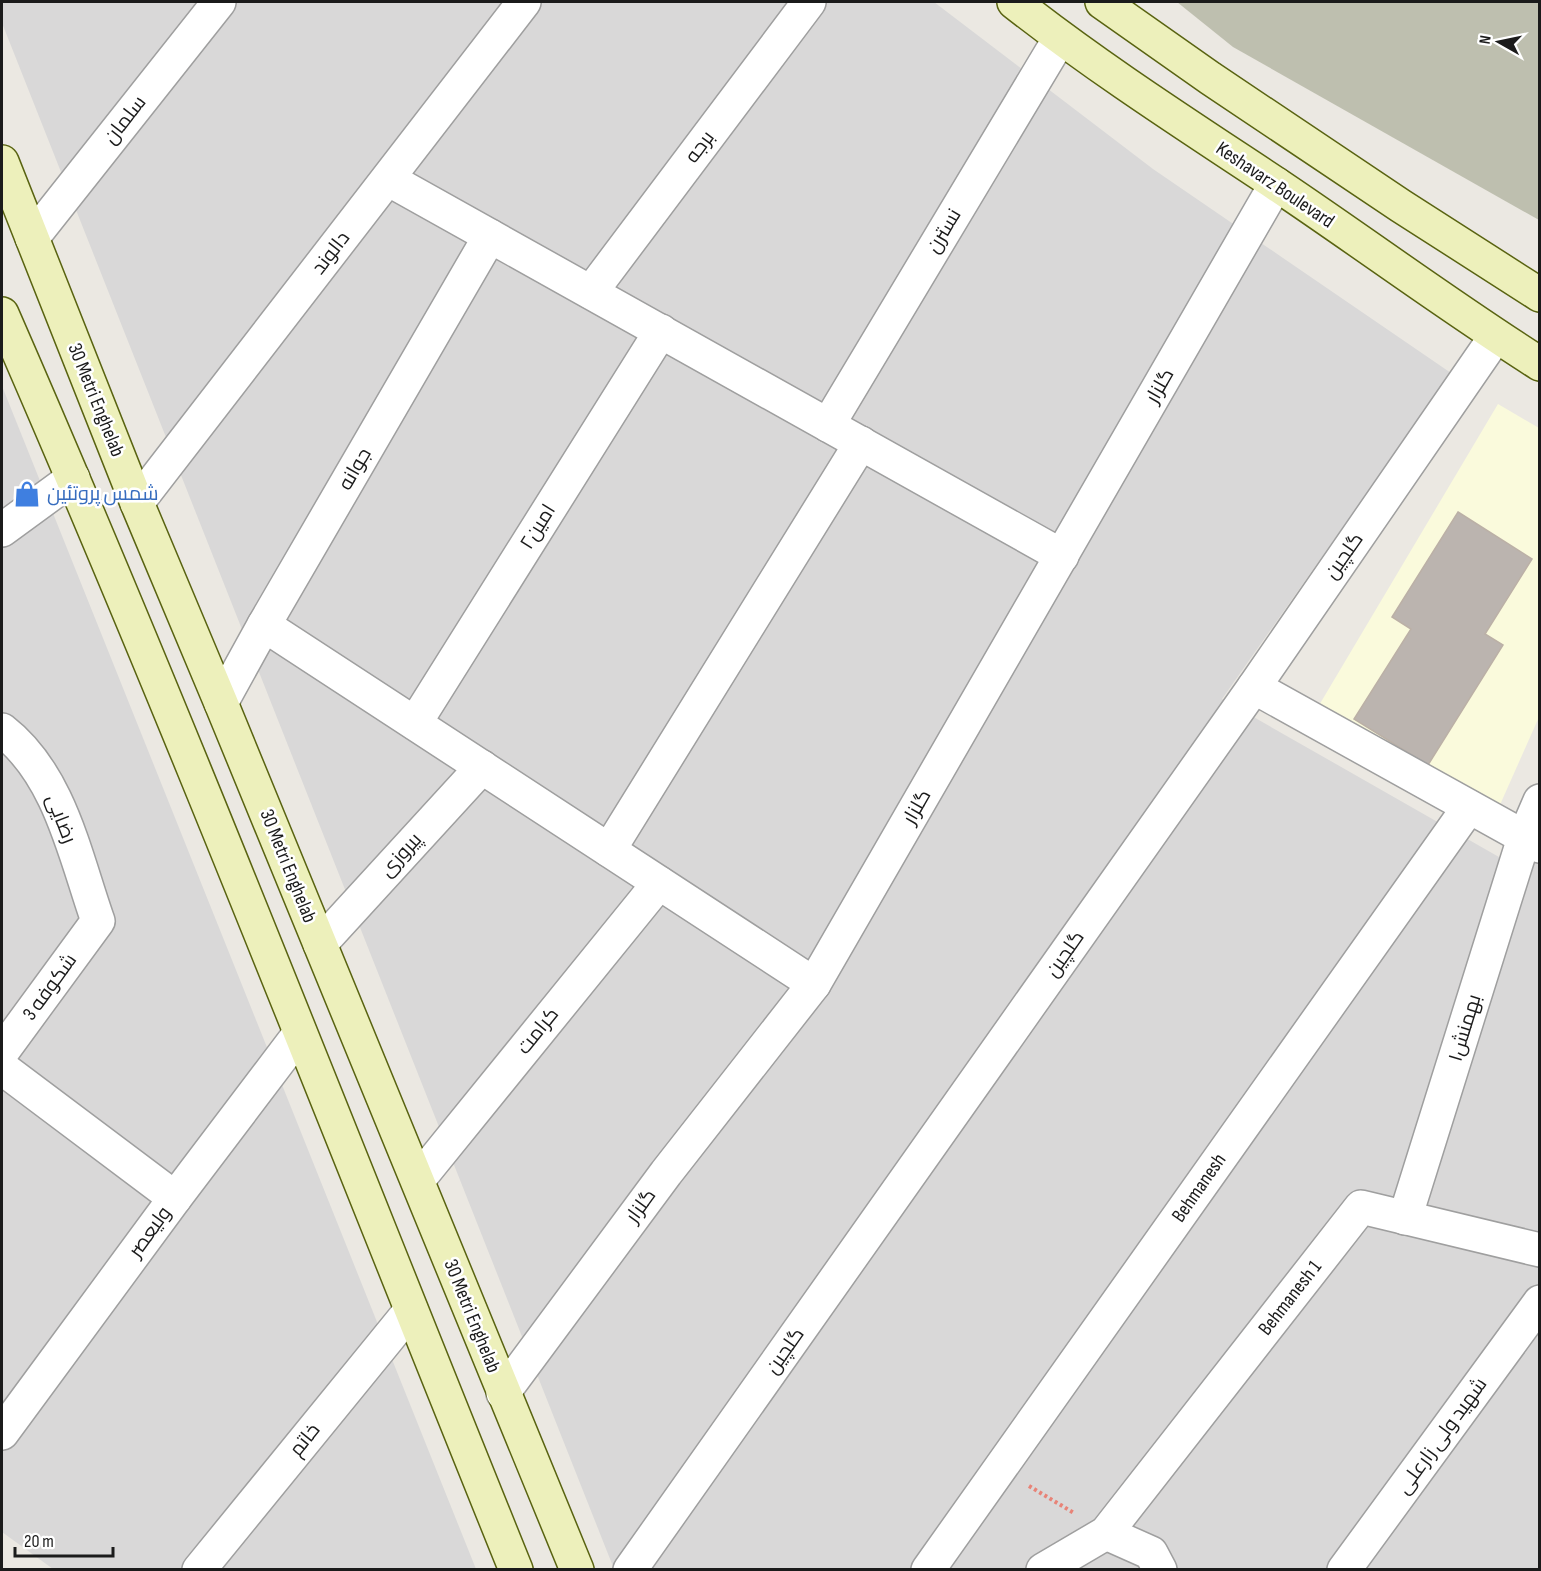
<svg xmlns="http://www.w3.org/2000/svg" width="1541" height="1571" viewBox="0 0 1541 1571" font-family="'Sofia Sans Condensed',Cairo,sans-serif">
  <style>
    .residential { fill: #d9d8d8 }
    .education { fill: #fafadc }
    .construction { fill: #bebfaf }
    .building { fill: #bbb4af; stroke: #bbb0a6; stroke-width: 1.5 }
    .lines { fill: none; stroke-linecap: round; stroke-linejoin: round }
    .street-casing { stroke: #9f9f9f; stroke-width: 36 }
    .secondary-casing { stroke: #596311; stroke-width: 36 }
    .path { stroke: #e88377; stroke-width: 4; stroke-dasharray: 3 3; stroke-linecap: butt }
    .street { stroke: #fff; stroke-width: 33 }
    .secondary { stroke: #edf0bb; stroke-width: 33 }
    .labels { text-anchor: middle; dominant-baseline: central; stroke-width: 5; stroke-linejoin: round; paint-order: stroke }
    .street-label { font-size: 20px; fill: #1b1b1b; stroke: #fff }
    .shop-label { font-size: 20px; fill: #366cbe; stroke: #fff; text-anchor: start }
  </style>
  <rect width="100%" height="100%" fill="#ebe8e2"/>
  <g class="residential">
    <path d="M2,2h932l219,167 298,204 -229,326 298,170 19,-32v732h-925l-612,-1546z"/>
    <path d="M2,386l474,1183h-423l-51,-37z"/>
  </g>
  <path class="education" d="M1498,404l41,24v289l-40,90 -181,-100z"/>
  <path class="construction" d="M1177,2h362v218l-306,-173z"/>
  <path class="building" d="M1458,512l74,47 -47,75 18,11 -75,120 -74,-46 57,-90 -19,-12z"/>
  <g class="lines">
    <g class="street-casing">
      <g id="street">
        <path d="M388,179l674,377"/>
        <path d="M32,238l187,-236"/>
        <path d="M591,292l218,-290"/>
        <path d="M828,425l232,-387"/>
        <path d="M137,503l387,-501"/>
        <path d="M2,530l71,-52"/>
        <path d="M264,625l550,359"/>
        <path d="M1254,687l286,159"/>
        <path d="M221,703l43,-78 226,-389"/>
        <path d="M415,723l246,-392"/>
        <path d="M2,730c58,45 73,126 96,191l-96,131"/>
        <path d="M609,850l252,-407"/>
        <path d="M320,944l162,-177"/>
        <path d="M2,1068l173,130"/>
        <path d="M418,1180l241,-297"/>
        <path d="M1405,1218l119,-380 16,-37"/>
        <path d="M503,1393l163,-220 148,-189 462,-800"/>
        <path d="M2,1433l173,-235 125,-165"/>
        <path d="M1106,1533l45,20 9,17"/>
        <path d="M199,1570l212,-260"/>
        <path d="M630,1570l624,-883 242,-351"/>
        <path d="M928,1570l541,-763"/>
        <path d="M1043,1570l63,-37 255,-326 179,43"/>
        <path d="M1344,1570l196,-268"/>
      </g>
    </g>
    <g class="secondary-casing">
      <g id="secondary">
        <path d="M1014,2c84,66 173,123 262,182 88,59 174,123 264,180"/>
        <path d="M1102,2l108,76 191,128 139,89"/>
        <path d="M2,162l135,341 84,200 356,867"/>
        <path d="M2,314c181,414 344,836 514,1256"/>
      </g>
    </g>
    <path class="path" d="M1029,1486l45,27"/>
    <use href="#street" class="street"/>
    <use href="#secondary" class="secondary"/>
  </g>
  <defs>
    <g id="shop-bare" transform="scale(2.07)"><path d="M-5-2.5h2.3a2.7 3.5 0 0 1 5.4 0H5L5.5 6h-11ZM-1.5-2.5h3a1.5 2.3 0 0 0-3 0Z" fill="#3f7fe0" stroke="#fff" stroke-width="2.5" paint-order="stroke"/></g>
  </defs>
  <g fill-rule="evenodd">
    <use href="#shop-bare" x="27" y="494"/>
  </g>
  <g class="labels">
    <g class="street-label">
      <text transform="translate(125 120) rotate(-52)">سلمان</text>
      <text transform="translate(700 147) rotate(-53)">برجه</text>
      <text transform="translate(1275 185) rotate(34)">Keshavarz Boulevard</text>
      <text transform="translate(944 231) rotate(-59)">نسترن</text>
      <text transform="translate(331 253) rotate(-52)">دالوند</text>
      <text transform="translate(1160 386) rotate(-60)">گلزار</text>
      <text transform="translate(96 400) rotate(68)">30 Metri Enghelab</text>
      <text transform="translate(355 469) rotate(-60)">جوانه</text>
      <text transform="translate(538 527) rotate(-58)">امین۲</text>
      <text transform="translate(1344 556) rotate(-55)">گلچین</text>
      <text transform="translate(917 807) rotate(-60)">گلزار</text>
      <text transform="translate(61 819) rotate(69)">رضایی</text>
      <text transform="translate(401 855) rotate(-48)">پیروزی</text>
      <text transform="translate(288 866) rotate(68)">30 Metri Enghelab</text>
      <text transform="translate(1065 954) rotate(-55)">گلچین</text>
      <text transform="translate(50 987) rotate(-54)">شکوفه 3</text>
      <text transform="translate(1465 1028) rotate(-73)">بهمنش۱</text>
      <text transform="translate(538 1031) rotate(-51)">کرامت</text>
      <text transform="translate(1199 1188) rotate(-55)">Behmanesh</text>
      <text transform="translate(641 1206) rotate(-54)">گلزار</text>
      <text transform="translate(150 1232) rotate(-54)">ولیعصر</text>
      <text transform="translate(1290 1298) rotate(-52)">Behmanesh 1</text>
      <text transform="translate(472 1316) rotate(68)">30 Metri Enghelab</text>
      <text transform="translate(785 1351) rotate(-55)">گلچین</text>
      <text transform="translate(1442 1436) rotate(-54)">شهید ولی زارعلی</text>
      <text transform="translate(305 1440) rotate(-51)">خاتم</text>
    </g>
    <g class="shop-label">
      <text x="47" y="494">شمس پروتئین</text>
    </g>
  </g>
  <rect width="1541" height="1571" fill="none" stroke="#1b1b1b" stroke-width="6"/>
  <g transform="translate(1499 42) rotate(279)" stroke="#ffffff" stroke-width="4.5" paint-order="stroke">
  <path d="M0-4.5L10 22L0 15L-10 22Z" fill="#1b1b1b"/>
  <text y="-9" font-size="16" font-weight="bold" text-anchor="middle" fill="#1b1b1b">N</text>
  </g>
  <path d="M15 1547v9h98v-9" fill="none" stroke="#1b1b1b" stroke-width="3"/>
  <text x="24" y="1547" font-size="18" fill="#1b1b1b" stroke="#ffffff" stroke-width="4.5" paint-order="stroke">20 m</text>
</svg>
